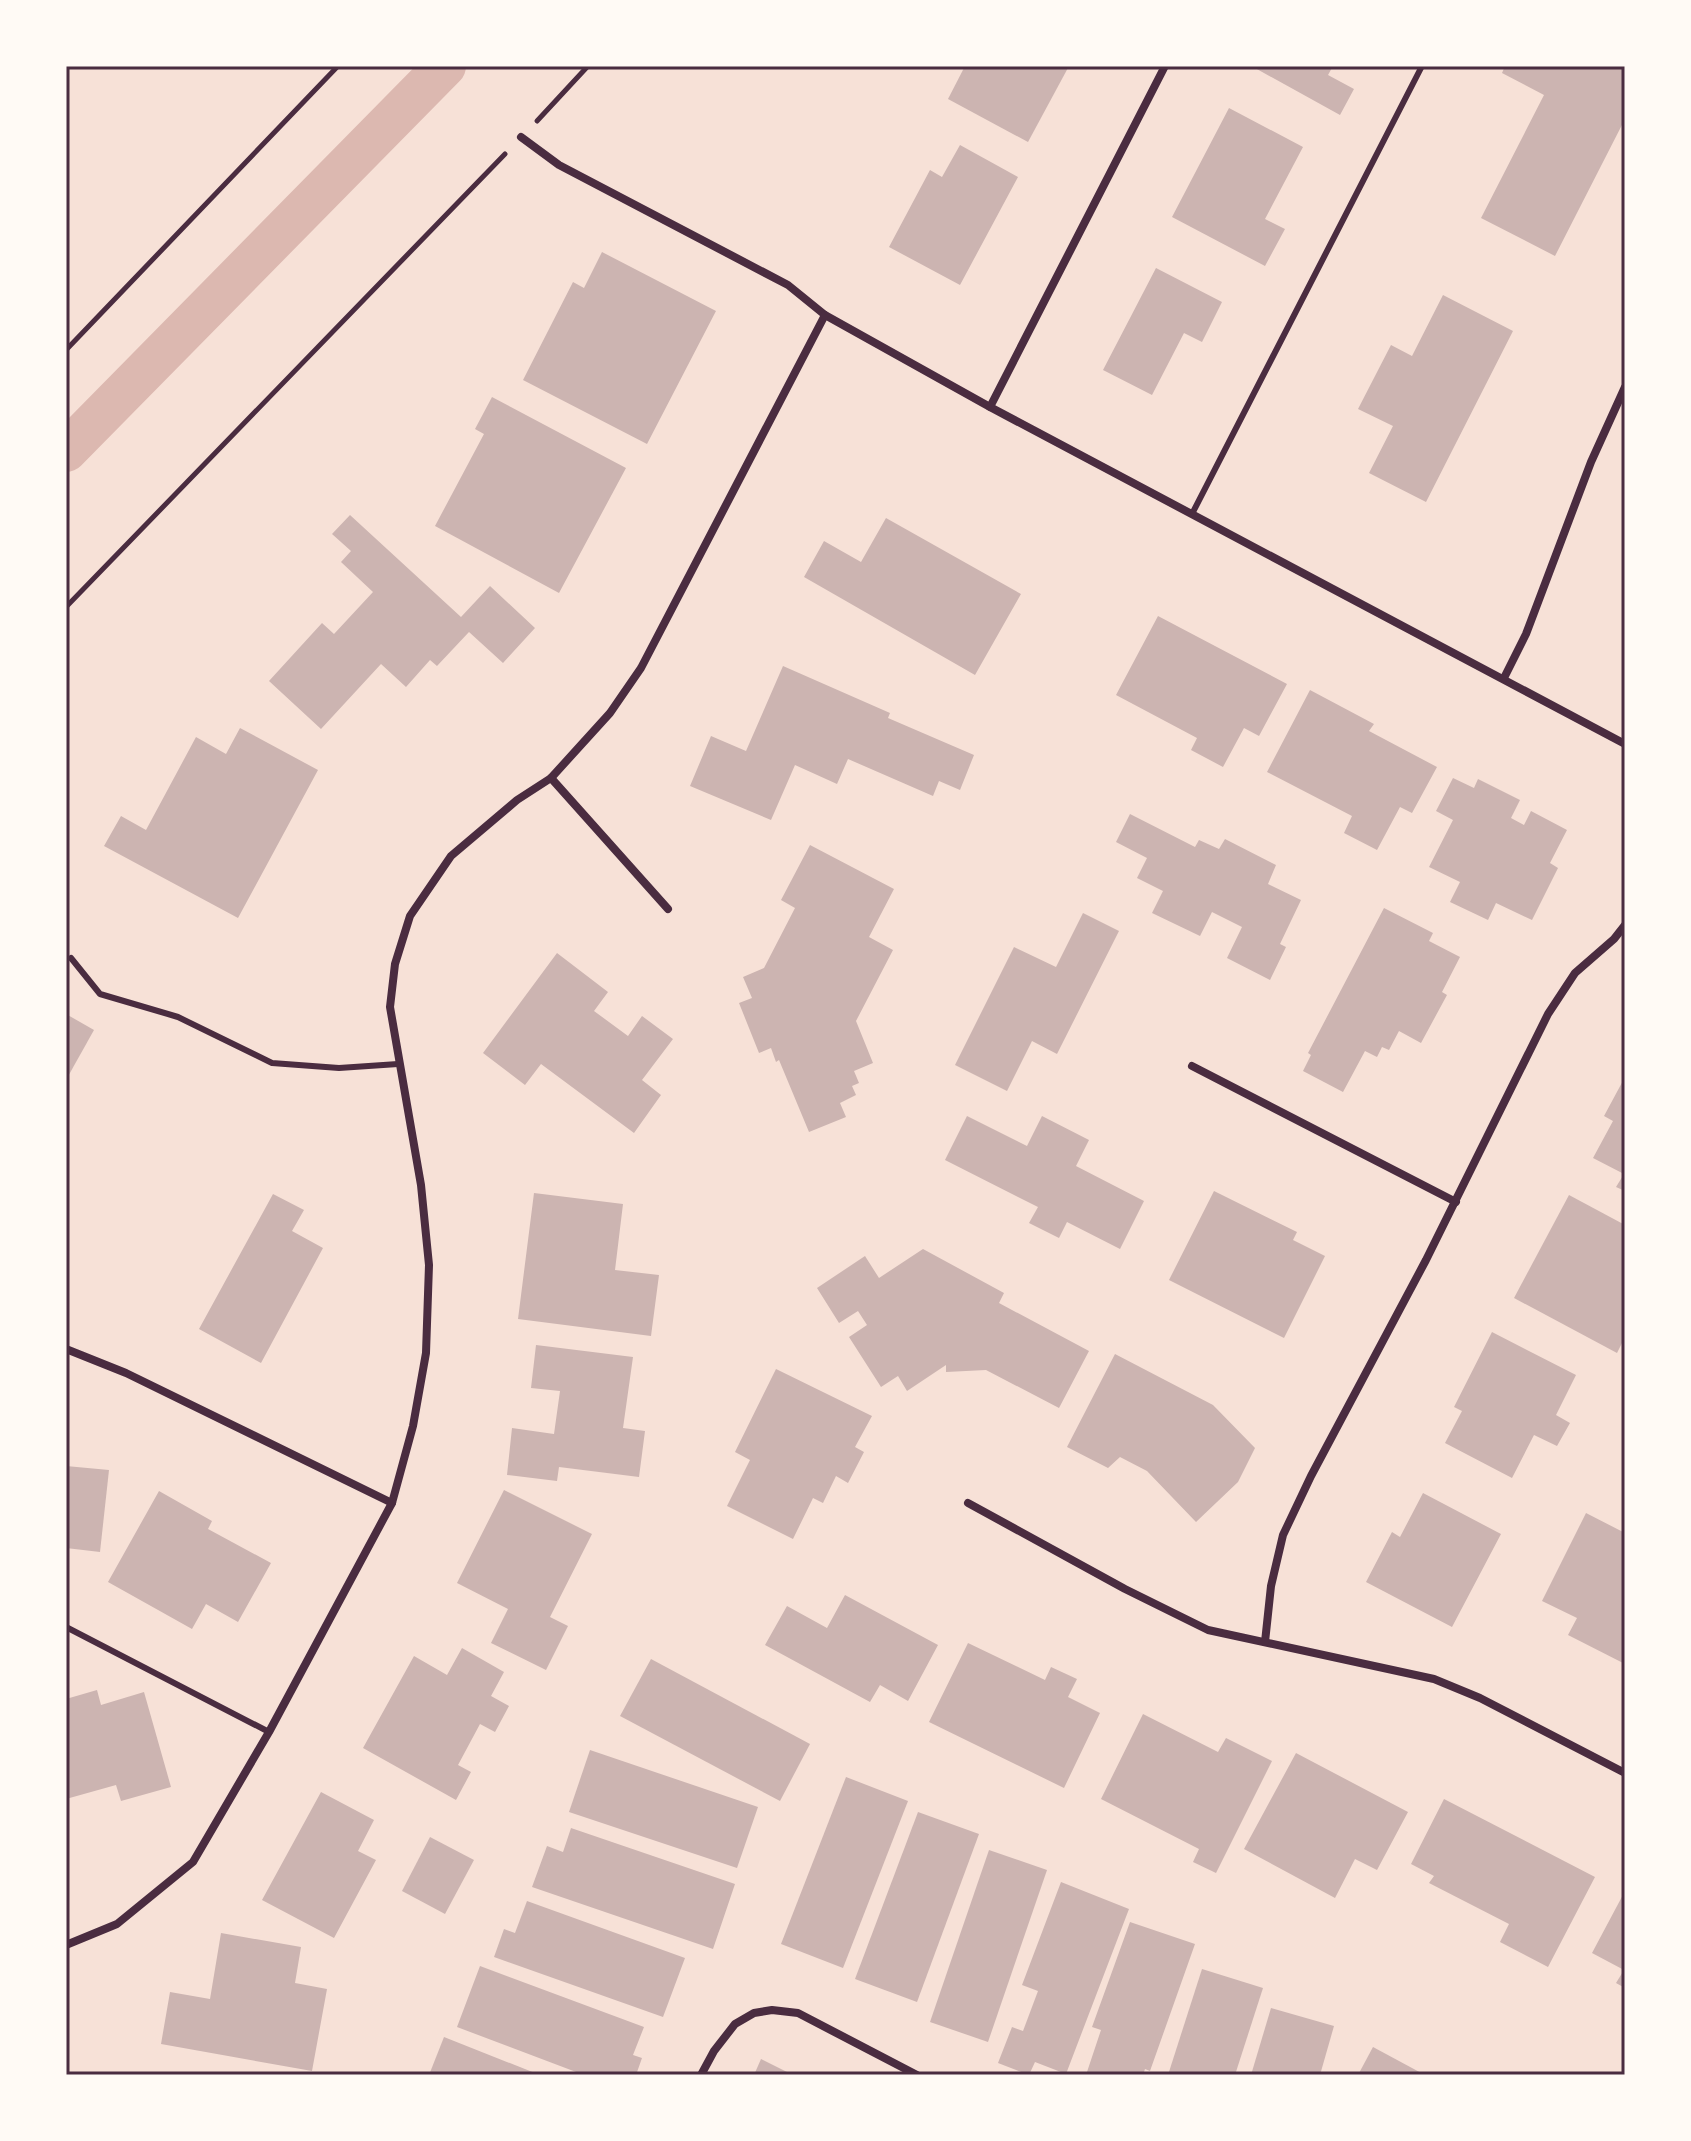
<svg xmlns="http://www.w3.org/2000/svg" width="1691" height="2141" viewBox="0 0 1691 2141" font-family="Poppins,sans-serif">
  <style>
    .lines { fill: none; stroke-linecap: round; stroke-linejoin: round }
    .canal { stroke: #dcb8b0; stroke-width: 42 }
    .building { fill: #ccb4b1 }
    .path { stroke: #4a2c40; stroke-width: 5 }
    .service { stroke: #4a2c40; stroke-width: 6 }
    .minor { stroke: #4a2c40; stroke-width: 8 }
    .neatline { fill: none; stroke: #4a2c40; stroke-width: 3 }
  </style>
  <rect width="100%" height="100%" fill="#f7e1d7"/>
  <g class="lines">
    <path class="canal" d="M66,451l379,-385"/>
  </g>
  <g class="building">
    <path d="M965,66h104l-41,76 -80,-43z"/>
    <path d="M1256,66h77l-5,9 26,14 -14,26 -85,-47z"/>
    <path d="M1505,66h113l7,3v50l-70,137 -74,-38 63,-123 -42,-22z"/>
    <path d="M1229,108l74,39 -38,72 20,10 -20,37 -93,-49z"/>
    <path d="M960,145l58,32 -58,108 -71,-38 41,-77 12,7z"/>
    <path d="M602,252l114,59 -69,133 -124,-64 50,-98 11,6z"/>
    <path d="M1156,268l66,34 -20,40 -18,-9 -32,62 -49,-25z"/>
    <path d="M1443,295l70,36 -87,171 -57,-29 24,-47 -35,-17 33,-64 21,11z"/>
    <path d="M492,397l134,71 -67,125 -124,-67 49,-92 -9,-5z"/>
    <path d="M350,515l111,102 29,-31 45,42 -32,35 -34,-31 -32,34 -7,-6 -24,27 -25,-23 -60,65 -52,-48 53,-58 12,11 39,-42 -32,-30 10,-11 -19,-17z"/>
    <path d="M886,518l135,76 -46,81 -171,-98 20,-36 37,21z"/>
    <path d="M1158,616l129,68 -28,52 -15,-8 -21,39 -32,-17 6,-12 -81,-43z"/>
    <path d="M783,666l107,47 -2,5 86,37 -14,35 -21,-9 -6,15 -85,-37 -11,25 -42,-19 -24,55 -81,-34 21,-50 35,15z"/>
    <path d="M1310,690l64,34 -5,7 68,36 -25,46 -12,-6 -23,43 -33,-17 8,-17 -85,-44z"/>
    <path d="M240,728l78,42 -80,148 -134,-72 17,-30 25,14 50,-93 30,17z"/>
    <path d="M1453,778l21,10 4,-9 42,21 -9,18 13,7 7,-14 36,19 -17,33 8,5 -26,52 -36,-17 -8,17 -38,-18 10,-20 -31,-15 24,-47 -17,-9z"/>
    <path d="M1130,814l65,33 4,-7 20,9 6,-10 51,26 -8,19 33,16 -21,44 6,3 -16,33 -43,-22 15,-31 -30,-15 -12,24 -48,-23 11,-22 -26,-13 10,-20 -31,-16z"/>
    <path d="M810,845l84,44 -25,48 24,13 -37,71 17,42 -19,8 5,12 -7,3 4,9 -16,8 6,14 -37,15 -30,-72 -3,2 -5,-14 -12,5 -20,-50 13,-5 -9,-21 21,-9 31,-60 -14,-8z"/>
    <path d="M1384,908l49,25 -4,8 31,16 -18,35 5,3 -26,48 -22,-12 -10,19 -7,-3 -5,10 -12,-6 -22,41 -40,-21 8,-16 -3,-2z"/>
    <path d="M1083,913l36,18 -62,123 -25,-13 -25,50 -52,-26 59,-118 42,20z"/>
    <path d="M557,953l51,39 -14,19 34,25 14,-20 31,23 -31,41 19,15 -27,38 -93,-69 -16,21 -42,-32z"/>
    <path d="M66,1014l28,16 -28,50z"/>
    <path d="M1625,1077v114l-9,-4 8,-13 -31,-16 20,-37 -9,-5z"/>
    <path d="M967,1116l60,30 15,-30 47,24 -13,26 68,35 -24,48 -53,-27 -8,16 -30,-15 9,-16 -93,-47z"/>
    <path d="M1214,1191l83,41 -4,8 32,16 -41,82 -115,-58z"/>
    <path d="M534,1193l89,11 -8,66 44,5 -8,61 -133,-17z"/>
    <path d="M273,1194l31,16 -12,21 31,17 -62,115 -62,-34z"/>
    <path d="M1569,1195l56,30v112l-8,16 -103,-55z"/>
    <path d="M923,1249l81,44 -5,10 90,48 -30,57 -73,-38 -40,2v-7l-39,26 -9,-15 -17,11 -32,-50 18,-12 -9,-14 -19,12 -22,-35 48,-32 14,22z"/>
    <path d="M1492,1332l84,43 -20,40 14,8 -13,23 -23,-11 -22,43 -67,-35 17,-32 -8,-4z"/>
    <path d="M536,1345l97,12 -10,71 22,3 -6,46 -80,-10 -2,14 -50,-6 5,-47 42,6 6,-43 -29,-3z"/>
    <path d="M1115,1354l98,51 42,43 -17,34 -42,40 -49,-51 -27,-14 -12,11 -41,-21z"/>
    <path d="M776,1369l96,47 -17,31 9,5 -16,31 -12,-7 -13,27 -10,-5 -20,41 -66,-33 23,-46 -15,-8z"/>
    <path d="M66,1466l43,4 -9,82 -34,-4z"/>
    <path d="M504,1490l88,44 -42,83 18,9 -22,44 -55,-27 17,-34 -51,-26z"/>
    <path d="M159,1491l53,30 -4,8 63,34 -33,59 -32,-18 -14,25 -84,-47z"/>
    <path d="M1423,1493l78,41 -49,93 -86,-45 26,-50 8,5z"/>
    <path d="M1586,1513l39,20v39l-3,6 3,2v84l-57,-29 9,-17 -35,-17z"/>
    <path d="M845,1595l93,50 -30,56 -28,-16 -10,17 -105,-57 22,-39 40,22z"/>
    <path d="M968,1643l77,37 6,-13 26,12 -9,18 32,16 -36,75 -135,-66z"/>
    <path d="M462,1648l42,24 -13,24 18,10 -14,26 -15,-8 -22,41 13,7 -15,28 -93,-52 51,-92 33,19z"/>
    <path d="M651,1659l159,85 -30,57 -160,-85z"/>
    <path d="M97,1690l4,15 43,-13 27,95 -50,14 -5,-16 -50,14v-100z"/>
    <path d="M1143,1714l75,38 8,-14 46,23 -56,112 -23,-11 6,-13 -98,-50z"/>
    <path d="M590,1750l168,57 -21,61 -168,-56z"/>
    <path d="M1296,1753l112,59 -31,58 -22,-11 -20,39 -91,-49z"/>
    <path d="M846,1777l62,24 -65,167 -62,-24z"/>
    <path d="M321,1792l53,28 -16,31 18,9 -42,78 -72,-38z"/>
    <path d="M1444,1799l151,78 -47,90 -48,-25 9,-18 -80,-41 5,-7 -23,-12z"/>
    <path d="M918,1812l61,22 -62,168 -62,-23z"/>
    <path d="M571,1828l164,56 -22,65 -181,-62 15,-41 16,6z"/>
    <path d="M430,1837l44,23 -29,54 -43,-23z"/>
    <path d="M989,1850l58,20 -59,172 -58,-20z"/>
    <path d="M1061,1882l68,27 -63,165 -31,-12 -6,13 -31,-12 14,-36 11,4 15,-40 -16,-6z"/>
    <path d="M1625,1891v97l-9,-5 8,-13 -32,-17z"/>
    <path d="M527,1901l158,57 -22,59 -169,-60 10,-28 11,4z"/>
    <path d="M1130,1922l65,22 -45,127 -5,-2 -2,6h-57l15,-45 -9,-3z"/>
    <path d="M221,1933l80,14 -6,36 32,6 -15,82 -151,-27 9,-52 40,7z"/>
    <path d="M480,1966l164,61 -11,28 9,3 -6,17h-52l-127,-48z"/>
    <path d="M1202,1969l61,19 -28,87h-67z"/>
    <path d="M1271,2008l63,18 -14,49h-69z"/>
    <path d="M444,2037l96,38h-111z"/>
    <path d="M1373,2047l52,28h-67z"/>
    <path d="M761,2059l32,16h-39z"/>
  </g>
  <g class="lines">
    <g class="path">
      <path d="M537,121l51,-55"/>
      <path d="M66,350l272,-284"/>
      <path d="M66,607l439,-453"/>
    </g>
    <g class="service">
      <path d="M1192,514l230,-448"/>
      <path d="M71,958l29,36 78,23 94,46 67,5 59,-4"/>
      <path d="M66,1627l203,105"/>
    </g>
    <g class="minor">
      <path d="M521,137l38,28 229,120 37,30 165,92 635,337"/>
      <path d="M990,407l175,-341"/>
      <path d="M1504,678l22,-44 65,-172 34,-75"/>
      <path d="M551,778l117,131"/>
      <path d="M1192,1066l264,136"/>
      <path d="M66,1349l60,24 266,130"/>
      <path d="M968,1503l157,86 83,41 226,49 46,19 145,75"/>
      <path d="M1265,1642l6,-56 12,-51 28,-59 115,-216 122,-246 27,-41 39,-34 11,-14"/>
      <path d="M66,1945l51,-21 76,-62 76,-130 123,-229 21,-77 13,-73 3,-88 -8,-80 -31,-178 5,-43 15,-48 41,-60 66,-56 34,-22 59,-65 31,-45 184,-353"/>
      <path d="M701,2075l13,-24 21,-27 19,-11 18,-3 26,3 119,62"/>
    </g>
  </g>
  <rect width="1691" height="2141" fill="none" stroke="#fffaf5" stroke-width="136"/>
  <rect x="68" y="68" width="1555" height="2005" class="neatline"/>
</svg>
